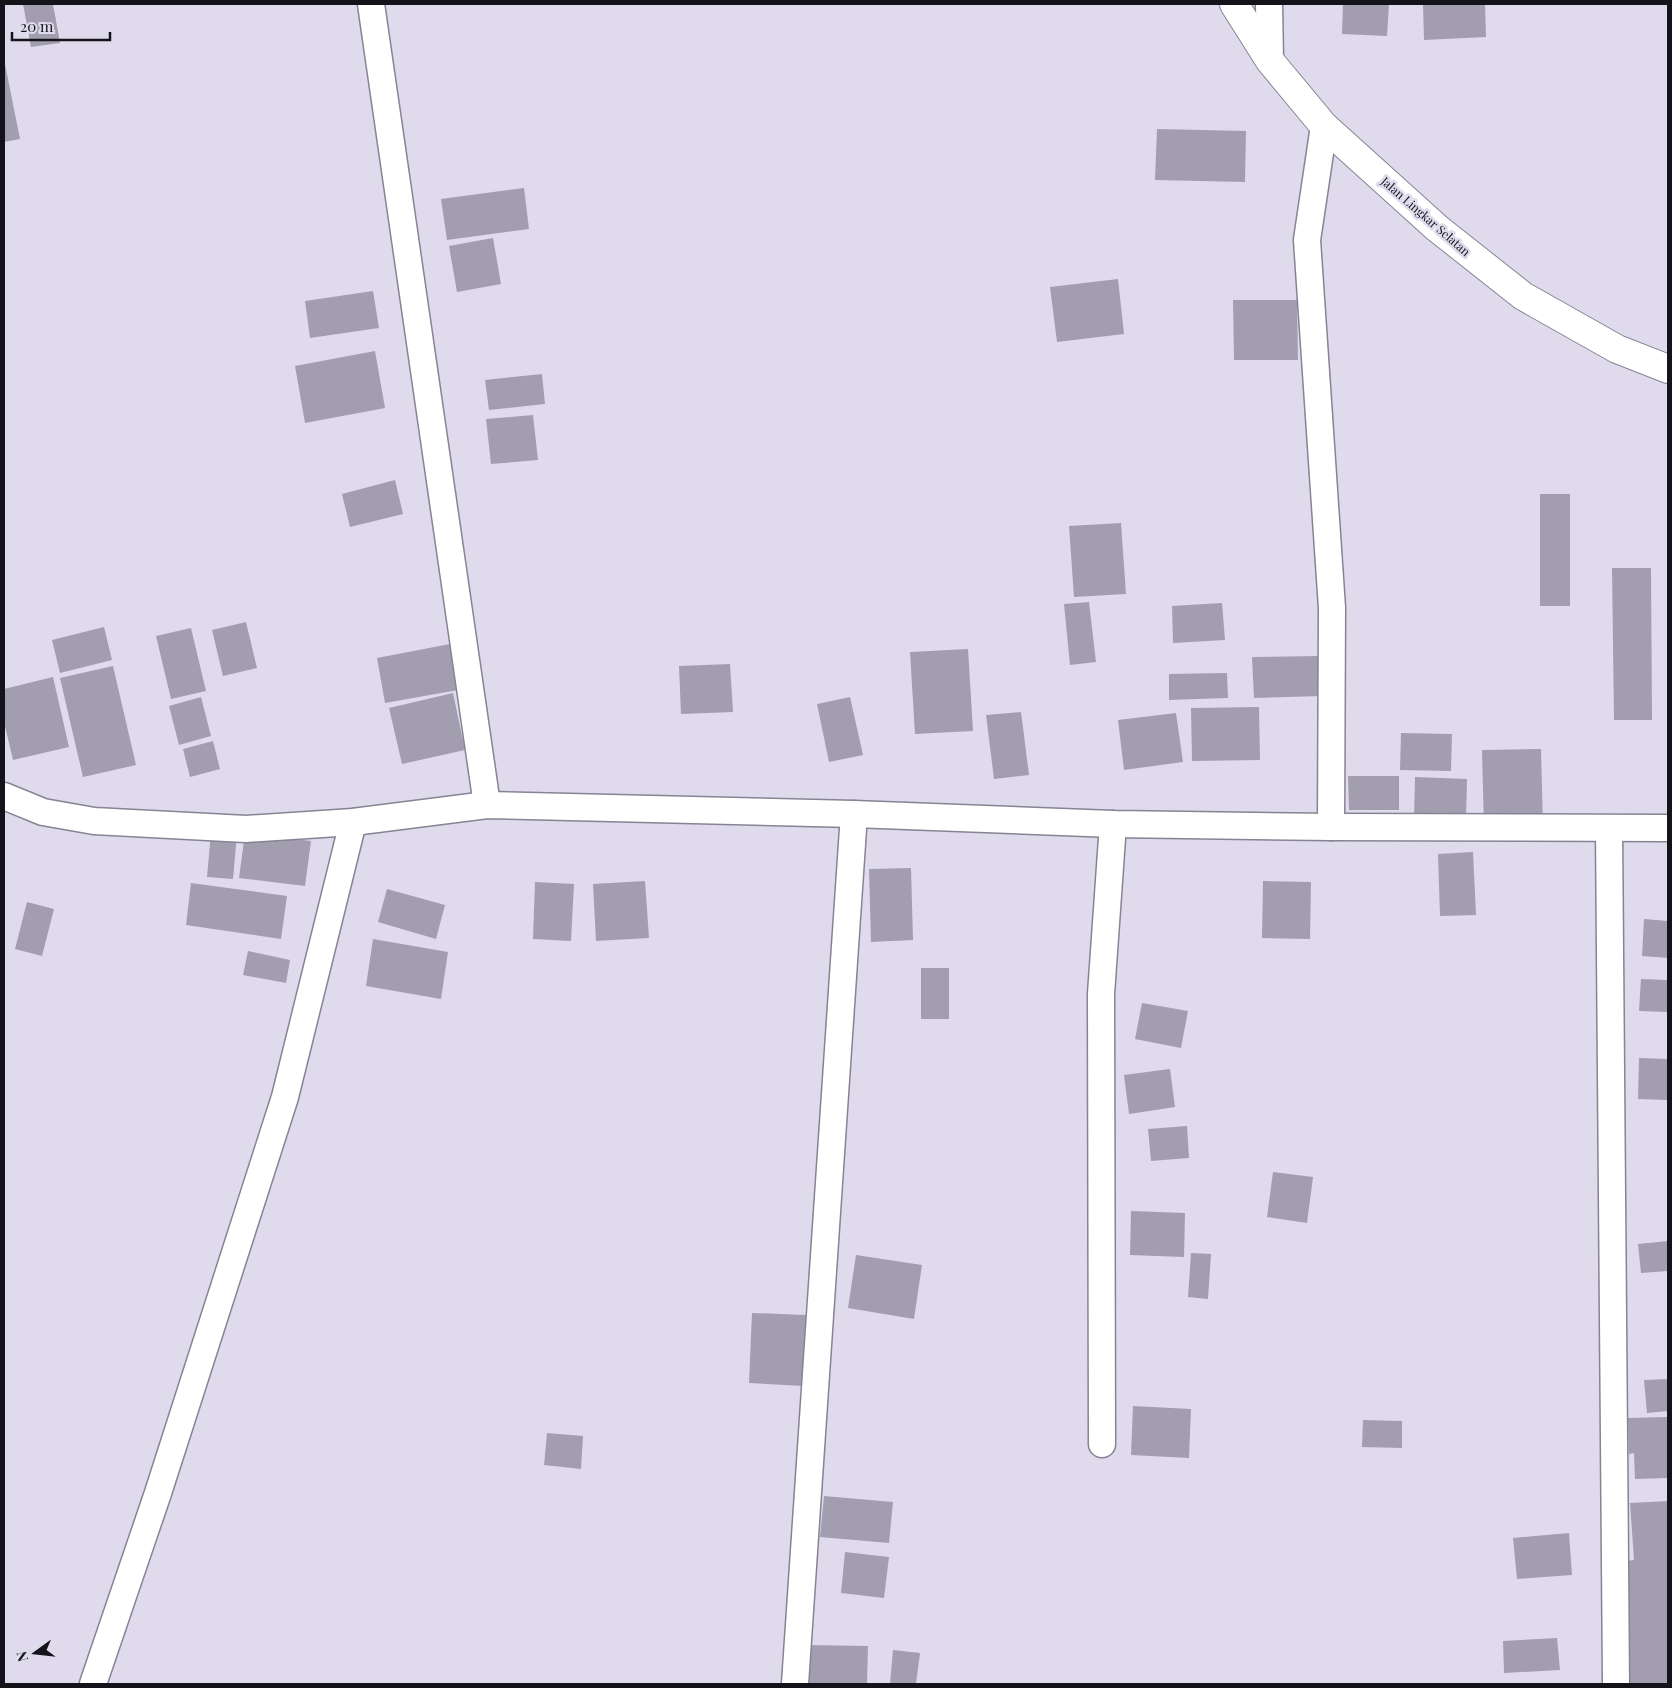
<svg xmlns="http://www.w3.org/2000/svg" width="1672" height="1688" viewBox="0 0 1672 1688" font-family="'Playfair Display',serif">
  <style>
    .building { fill: #a29eaf }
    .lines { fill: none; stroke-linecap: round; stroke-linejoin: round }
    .street-casing { stroke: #868393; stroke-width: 29 }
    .highway-casing { stroke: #868393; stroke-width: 30 }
    .street { stroke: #fff; stroke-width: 26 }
    .highway { stroke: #fff; stroke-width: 28 }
    .labels { text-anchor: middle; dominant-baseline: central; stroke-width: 5; stroke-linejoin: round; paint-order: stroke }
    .street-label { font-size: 12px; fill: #15131a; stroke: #dfdbed }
  </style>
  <rect width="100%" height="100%" fill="#dfdbed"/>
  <g class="building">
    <path d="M23,4h30l7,39 -29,4z"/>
    <path d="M1343,4h46l-2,32 -45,-2z"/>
    <path d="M1423,4h62l1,33 -62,3z"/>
    <path d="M4,59l16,80 -16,3z"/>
    <path d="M1157,129l89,2 -1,51 -90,-2z"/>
    <path d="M524,188l5,41 -82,11 -6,-41z"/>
    <path d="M493,238l8,46 -44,8 -8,-46z"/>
    <path d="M1118,279l6,55 -67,8 -7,-55z"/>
    <path d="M373,291l6,37 -69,10 -5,-37z"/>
    <path d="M1233,300h64l1,60h-64z"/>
    <path d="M375,351l10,57 -80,15 -10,-57z"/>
    <path d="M542,374l3,30 -56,6 -4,-30z"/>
    <path d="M533,415l5,45 -47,4 -5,-45z"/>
    <path d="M395,480l8,34 -53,13 -8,-33z"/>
    <rect x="1540" y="494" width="30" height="112"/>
    <path d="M1121,523l5,71 -52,3 -5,-71z"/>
    <path d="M1612,568h39l1,152h-38z"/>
    <path d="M1089,602l7,60 -26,3 -6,-61z"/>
    <path d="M1222,603l3,37 -52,3 -1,-37z"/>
    <path d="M246,622l11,46 -34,8 -11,-46z"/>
    <path d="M104,627l8,33 -52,13 -8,-33z"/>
    <path d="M191,628l15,63 -35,8 -15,-63z"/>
    <path d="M450,644l8,46 -73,13 -8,-45z"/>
    <path d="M968,649l5,82 -58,3 -5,-82z"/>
    <path d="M1321,656l1,40 -68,2 -2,-41z"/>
    <path d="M730,664l3,48 -52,2 -2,-48z"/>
    <path d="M113,666l23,99 -53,12 -23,-99z"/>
    <path d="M1227,673l1,25 -59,2v-26z"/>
    <path d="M53,677l16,70 -56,13 -9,-38v-33z"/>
    <path d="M453,693l12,57 -63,14 -13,-56z"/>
    <path d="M201,697l10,39 -32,9 -10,-39z"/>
    <path d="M850,697l13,58 -34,7 -12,-58z"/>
    <path d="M1259,707l1,53 -68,1 -1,-53z"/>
    <path d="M1021,712l8,63 -35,4 -8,-64z"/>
    <path d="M1176,713l7,49 -59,8 -6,-50z"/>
    <path d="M1401,733l51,1 -1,37 -51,-1z"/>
    <path d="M213,741l7,28 -30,8 -7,-28z"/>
    <path d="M1541,749l2,78 -59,1 -2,-78z"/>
    <path d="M1348,776h51v34h-50z"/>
    <path d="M1415,777l52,2 -1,41 -52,-1z"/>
    <path d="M211,832l26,2 -4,45 -26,-2z"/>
    <path d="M245,833l66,8 -6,45 -66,-8z"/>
    <path d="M1473,852l3,63 -36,1 -2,-62z"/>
    <path d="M911,868l2,72 -42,2 -2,-73z"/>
    <path d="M645,881l4,57 -53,3 -3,-57z"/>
    <path d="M1263,881l48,1 -1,57 -48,-1z"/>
    <path d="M535,882l39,2 -3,57 -38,-2z"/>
    <path d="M191,883l96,13 -6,43 -95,-14z"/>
    <path d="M387,889l58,16 -9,34 -58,-17z"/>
    <path d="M27,902l27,7 -12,47 -27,-7z"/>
    <path d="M1644,919l24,2v37l-26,-2z"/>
    <path d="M373,939l75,13 -7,47 -75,-13z"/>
    <path d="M248,951l42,9 -4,23 -43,-8z"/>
    <rect x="921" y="968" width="28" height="51"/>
    <path d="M1641,979l27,1v32l-29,-1z"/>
    <path d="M1142,1003l46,8 -7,37 -46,-9z"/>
    <path d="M1639,1058l29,1v41l-30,-1z"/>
    <path d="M1170,1069l5,38 -46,7 -5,-39z"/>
    <path d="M1187,1126l2,32 -38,3 -3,-32z"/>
    <path d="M1273,1172l40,5 -6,46 -40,-6z"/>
    <path d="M1131,1211l54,2 -1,44 -54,-2z"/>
    <path d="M1668,1241v30l-27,2 -3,-29z"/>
    <path d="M1191,1253l20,1 -3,45 -20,-2z"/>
    <path d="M856,1255l66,10 -8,54 -66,-11z"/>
    <path d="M752,1313l54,2 -3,71 -54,-3z"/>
    <path d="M1668,1379v32l-21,2 -3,-33z"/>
    <path d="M1133,1406l58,3 -2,49 -58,-3z"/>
    <path d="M1668,1417v61l-33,1 -1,-26 -5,1 -1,-36z"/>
    <path d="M1363,1420l39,1v27l-40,-1z"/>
    <path d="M547,1433l36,3 -2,33 -37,-4z"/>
    <path d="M824,1496l69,6 -4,41 -69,-6z"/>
    <path d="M1668,1501v183h-40l-5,-88h6l-2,-35 7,-1 -4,-57z"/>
    <path d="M1569,1533l3,42 -55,4 -4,-41z"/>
    <path d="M845,1552l44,5 -5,41 -43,-5z"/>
    <path d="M1557,1638l3,32 -56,3 -1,-32z"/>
    <path d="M807,1645l61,1 -1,38h-60z"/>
    <path d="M893,1650l27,3 -4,31h-26z"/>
  </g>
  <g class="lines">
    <g class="street-casing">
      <g id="street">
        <path d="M371,4l116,801"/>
        <path d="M1269,4l1,57"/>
        <path d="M1324,126l-17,114 25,368 -1,219"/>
        <path d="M4,796l39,16 51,9 152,8 107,-7 134,-17 367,9 259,10 218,3 337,1"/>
        <path d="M1609,829l7,855"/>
        <path d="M1102,1444l-1,-450 12,-170"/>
        <path d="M93,1684l65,-191 127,-396 68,-275"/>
        <path d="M795,1684l59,-870"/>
      </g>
    </g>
    <g class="highway-casing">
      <path id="highway" d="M1234,4l36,57 54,65 113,102 86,68 94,53 51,20"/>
    </g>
    <use href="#street" class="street"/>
    <use href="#highway" class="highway"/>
  </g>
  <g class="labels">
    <g class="street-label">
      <text transform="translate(1426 216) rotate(41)">Jalan Lingkar Selatan</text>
    </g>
  </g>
  <rect width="1672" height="1688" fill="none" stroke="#15131a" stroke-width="10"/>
  <g transform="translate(35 1653) rotate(255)" stroke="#dfdbed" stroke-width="4" paint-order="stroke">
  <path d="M0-4L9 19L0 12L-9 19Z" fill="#15131a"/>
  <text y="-8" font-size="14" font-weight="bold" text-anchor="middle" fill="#15131a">N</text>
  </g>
  <path d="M12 32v8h98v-8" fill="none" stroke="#15131a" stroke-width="2.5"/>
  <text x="20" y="32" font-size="15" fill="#15131a" stroke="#dfdbed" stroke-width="4" paint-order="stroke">20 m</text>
</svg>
